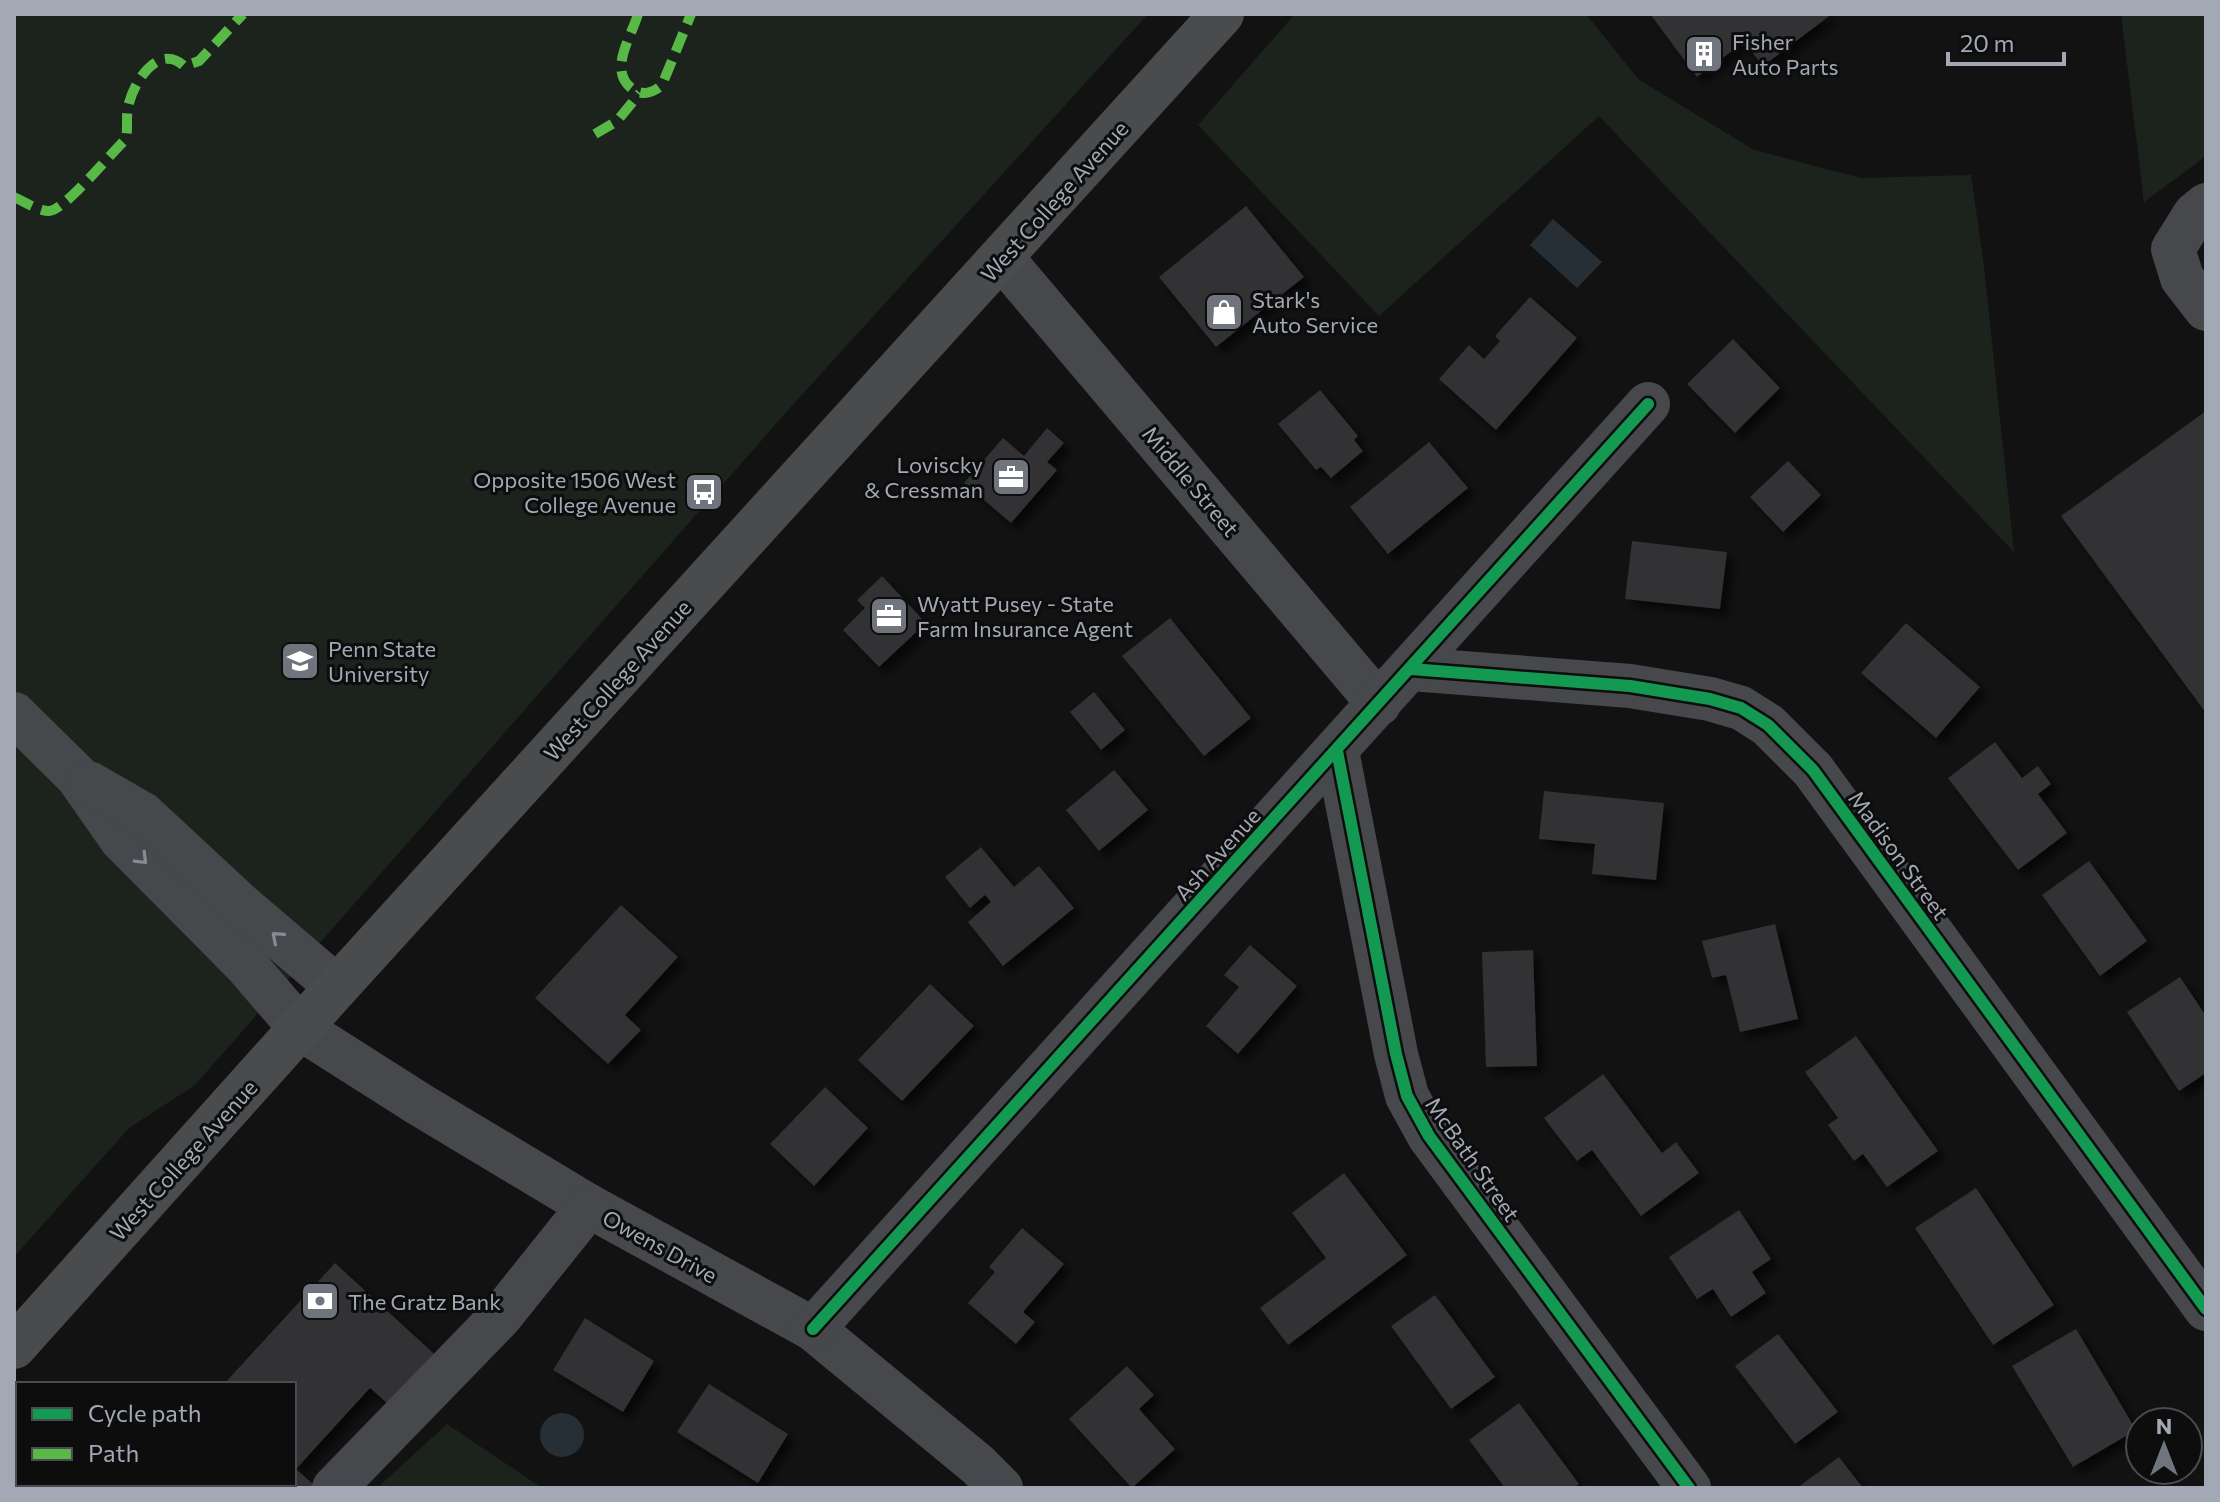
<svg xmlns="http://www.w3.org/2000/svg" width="2220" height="1502" viewBox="0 0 2220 1502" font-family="Commissioner,sans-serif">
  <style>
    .green { fill: #1c231d }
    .water { fill: #252f35 }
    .building { fill: #313134; filter: url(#shadow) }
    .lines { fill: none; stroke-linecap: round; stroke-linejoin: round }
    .minor { stroke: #46484c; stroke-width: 44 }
    .major { stroke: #494b4d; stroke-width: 44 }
    .quiet { stroke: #58b947; stroke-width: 10; stroke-dasharray: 20 10; stroke-linecap: butt }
    .cycleway-casing { stroke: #0d0d0e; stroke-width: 17 }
    .cycleway { stroke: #139951; stroke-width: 12 }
    .oneway { stroke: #868c96 }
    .labels { text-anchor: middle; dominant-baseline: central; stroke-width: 6; stroke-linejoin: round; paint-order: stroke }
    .poi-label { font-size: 22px; fill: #a2a9b5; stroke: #0d0d0e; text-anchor: start }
    .street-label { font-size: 22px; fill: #a2a9b5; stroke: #0d0d0e }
  </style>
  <defs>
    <filter id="shadow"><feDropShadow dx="7" dy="7" stdDeviation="4" flood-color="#0009"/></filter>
  </defs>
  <rect width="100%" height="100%" fill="#121213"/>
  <g class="green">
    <path d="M14,14h1134l-359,395 -594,676 -66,43 -115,129z"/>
    <path d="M1295,14h291l52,65 116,71 107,28 110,-3 13,92 30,285 -415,-436 -220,200 -181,-191z"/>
    <path d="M2121,14h85v142l-62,46z"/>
    <path d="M447,1424l95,64h-165z"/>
  </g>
  <g class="water">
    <path d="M1553,219l49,43 -25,26 -47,-43z"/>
    <circle cx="562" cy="1435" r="22"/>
  </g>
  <g class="building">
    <path d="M1650,14h182l-69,52 -19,-24 -47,35z"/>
    <path d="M1246,206l58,71 -88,70 -57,-70z"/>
    <path d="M1530,297l47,41 -81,92 -57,-51 30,-34 15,14 16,-18 -5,-5z"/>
    <path d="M1733,339l47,49 -45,45 -48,-49z"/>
    <path d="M1320,390l38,46 -4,4 9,11 -32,27 -10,-11 -5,3 -38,-46z"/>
    <path d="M2206,411v302l-145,-197z"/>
    <path d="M1047,428l17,15 -17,19 10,8 -46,53 -47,-40 39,-45 21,18z"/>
    <path d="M1429,442l39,46 -80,66 -38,-47z"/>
    <path d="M1788,461l33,34 -38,37 -33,-35z"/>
    <path d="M1632,541l95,11 -7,57 -95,-10z"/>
    <path d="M882,576l44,47 -47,44 -36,-37 22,-22 -8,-8z"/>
    <path d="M1170,618l81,100 -47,38 -82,-100z"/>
    <path d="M1906,623l74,64 -44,51 -75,-65z"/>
    <path d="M1094,692l31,38 -24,20 -31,-38z"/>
    <path d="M1995,742l27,36 16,-12 13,18 -13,10 29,39 -49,37 -70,-92z"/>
    <path d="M1114,770l34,40 -49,41 -33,-41z"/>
    <path d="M1544,791l120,12 -8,77 -64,-6 3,-30 -56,-5z"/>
    <path d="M981,847l33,40 25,-21 35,42 -71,58 -35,-44 23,-20 -6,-7 -15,13 -25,-31z"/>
    <path d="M2089,861l58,80 -47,35 -58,-81z"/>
    <path d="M621,905l57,52 -53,58 16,15 -33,34 -73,-66z"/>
    <path d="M1775,924l23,95 -58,13 -14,-57 -14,3 -10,-37z"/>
    <path d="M1250,945l47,41 -59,68 -32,-28 33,-39 -15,-12z"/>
    <path d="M1533,950l4,116 -51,1 -4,-115z"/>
    <path d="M2180,977l26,39v57l-27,18 -52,-79z"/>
    <path d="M930,984l44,42 -72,75 -44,-41z"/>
    <path d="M1856,1036l82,115 -51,36 -24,-33 -9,7 -26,-36 10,-7 -33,-46z"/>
    <path d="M1603,1074l59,79 14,-11 23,31 -58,43 -49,-66 -15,11 -33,-43z"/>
    <path d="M825,1087l43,41 -54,58 -44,-42z"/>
    <path d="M1344,1173l63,82 -119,90 -28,-37 66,-50 -34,-45z"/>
    <path d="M1976,1188l78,117 -61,40 -78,-117z"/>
    <path d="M1739,1210l32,49 -19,13 14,21 -35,24 -18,-28 -16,10 -28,-42z"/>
    <path d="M1022,1228l42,36 -41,48 12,10 -19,22 -48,-41 27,-31 -6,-5z"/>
    <path d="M335,1263l108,99 -46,50 -27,-24 -74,81 18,16 -3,3h-120l-5,-4h108v-100h-70z"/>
    <path d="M1435,1295l60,82 -44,32 -60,-83z"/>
    <path d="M585,1318l69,43 -31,51 -70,-42z"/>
    <path d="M2076,1329l60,101 -63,37 -61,-101z"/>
    <path d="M1778,1334l60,78 -43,32 -60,-78z"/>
    <path d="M1127,1366l27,29 -15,14 36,40 -43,39 -63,-69z"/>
    <path d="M709,1384l79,50 -30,49 -81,-51z"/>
    <path d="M1519,1403l60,81 -6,4h-68l-36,-48z"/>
    <path d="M1839,1457l24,31h-66z"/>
  </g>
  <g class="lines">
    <g class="minor">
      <path d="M2206,205l-11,9 -22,35 9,29 24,31"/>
      <path d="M1002,258l377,446"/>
      <path d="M1411,669l219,17 80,13 31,9 27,17 45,45 393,539"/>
      <path d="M14,714l63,62 44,63 124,125 56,65 118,75 170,102 224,123 165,136 23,23"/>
      <path d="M1337,751l59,303 11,42 22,40 260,352"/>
      <path d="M89,783l54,31 99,92 95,81"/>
      <path d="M813,1329l835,-925"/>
      <path d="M14,1408l4,1"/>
      <path d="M129,1484l4,4"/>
      <path d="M334,1488l166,-171 89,-111"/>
    </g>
    <path class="major" d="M14,1347l323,-360 885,-973"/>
    <g class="quiet">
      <path d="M638,14c-6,22 -32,58 -4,76 10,6 20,2 28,-5l29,-71"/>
      <path d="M595,134l22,-13 23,-28"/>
      <path d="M14,197c9,4 24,14 35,14 15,0 62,-58 77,-72 2,-10 0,-22 2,-32 5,-24 30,-65 56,-41l15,-5 44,-47"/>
    </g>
    <g class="cycleway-casing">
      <g id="cycleway">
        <path d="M1411,669l219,17 80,13 31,9 27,17 45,45 393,539"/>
        <path d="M1337,751l59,303 11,42 22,40 260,352"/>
        <path d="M813,1329l835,-925"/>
      </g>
    </g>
    <use href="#cycleway" class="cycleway"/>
  </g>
  <defs><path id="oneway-chevron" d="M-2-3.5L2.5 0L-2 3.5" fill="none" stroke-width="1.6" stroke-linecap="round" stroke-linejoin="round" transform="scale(2)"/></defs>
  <g class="oneway">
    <use href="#oneway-chevron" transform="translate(142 859) rotate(45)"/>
    <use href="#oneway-chevron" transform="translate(277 937) rotate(-139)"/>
  </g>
  <defs>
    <g id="building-square" transform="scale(2)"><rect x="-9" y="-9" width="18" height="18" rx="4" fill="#70747c" stroke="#0d0d0e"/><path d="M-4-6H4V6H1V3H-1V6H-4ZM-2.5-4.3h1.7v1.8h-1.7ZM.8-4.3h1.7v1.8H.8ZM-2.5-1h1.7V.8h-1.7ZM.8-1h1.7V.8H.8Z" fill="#fff"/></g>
    <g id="shop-square" transform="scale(2)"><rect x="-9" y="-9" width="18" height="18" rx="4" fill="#70747c" stroke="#0d0d0e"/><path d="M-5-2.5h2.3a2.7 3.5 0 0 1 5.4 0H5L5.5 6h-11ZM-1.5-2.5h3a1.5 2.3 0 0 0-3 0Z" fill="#fff"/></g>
    <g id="office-square" transform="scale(2)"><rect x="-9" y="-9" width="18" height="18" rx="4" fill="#70747c" stroke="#0d0d0e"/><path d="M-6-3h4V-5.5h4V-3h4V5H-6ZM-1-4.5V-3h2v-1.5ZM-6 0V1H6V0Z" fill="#fff"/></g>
    <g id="bus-square" transform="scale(2)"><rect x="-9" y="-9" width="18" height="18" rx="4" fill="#70747c" stroke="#0d0d0e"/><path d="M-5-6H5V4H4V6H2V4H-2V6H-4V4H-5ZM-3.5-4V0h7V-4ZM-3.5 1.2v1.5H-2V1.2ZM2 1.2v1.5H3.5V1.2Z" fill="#fff"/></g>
    <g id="university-square" transform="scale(2)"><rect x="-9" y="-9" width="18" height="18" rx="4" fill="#70747c" stroke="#0d0d0e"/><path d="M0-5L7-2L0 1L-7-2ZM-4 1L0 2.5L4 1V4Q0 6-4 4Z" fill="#fff"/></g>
    <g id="bank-square" transform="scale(2)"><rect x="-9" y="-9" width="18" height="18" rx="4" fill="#70747c" stroke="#0d0d0e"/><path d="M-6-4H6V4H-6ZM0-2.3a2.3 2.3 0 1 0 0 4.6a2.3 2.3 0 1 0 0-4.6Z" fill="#fff"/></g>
  </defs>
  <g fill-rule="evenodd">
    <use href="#building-square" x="1704" y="54"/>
    <use href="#shop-square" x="1224" y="312"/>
    <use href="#office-square" x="1011" y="477"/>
    <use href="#bus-square" x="704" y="492"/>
    <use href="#office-square" x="889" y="616"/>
    <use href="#university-square" x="300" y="661"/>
    <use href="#bank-square" x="320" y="1301"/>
  </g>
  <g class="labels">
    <g class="poi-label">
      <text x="1732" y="41">Fisher<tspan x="1732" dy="25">Auto Parts</tspan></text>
      <text x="1252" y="299">Stark's<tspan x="1252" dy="25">Auto Service</tspan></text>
      <text x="983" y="464" text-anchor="end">Loviscky<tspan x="983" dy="25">&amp; Cressman</tspan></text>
      <text x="676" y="479" text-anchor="end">Opposite 1506 West<tspan x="676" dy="25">College Avenue</tspan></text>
      <text x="917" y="603">Wyatt Pusey - State<tspan x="917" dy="25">Farm Insurance Agent</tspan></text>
      <text x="328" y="648">Penn State<tspan x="328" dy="25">University</tspan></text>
      <text x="348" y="1301">The Gratz Bank</text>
    </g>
    <g class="street-label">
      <text transform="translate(1054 201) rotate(-48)">West College Avenue</text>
      <text transform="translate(1191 481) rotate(50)">Middle Street</text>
      <text transform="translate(617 680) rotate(-48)">West College Avenue</text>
      <text transform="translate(1217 854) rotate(-48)">Ash Avenue</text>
      <text transform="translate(1899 855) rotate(54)">Madison Street</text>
      <text transform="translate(1473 1159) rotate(55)">McBath Street</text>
      <text transform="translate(183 1160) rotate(-48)">West College Avenue</text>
      <text transform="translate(660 1246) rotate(29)">Owens Drive</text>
    </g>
  </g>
  <rect width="2220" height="1502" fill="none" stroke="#a2a9b5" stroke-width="32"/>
  <rect x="16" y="1382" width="280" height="104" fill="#0d0d0e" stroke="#494b51" stroke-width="2"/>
  <rect x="32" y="1408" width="40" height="12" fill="#139951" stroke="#494b51" stroke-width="2"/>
  <text x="88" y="1422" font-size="24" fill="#a2a9b5">Cycle path</text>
  <rect x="32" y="1448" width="40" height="12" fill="#58b947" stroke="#494b51" stroke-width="2"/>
  <text x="88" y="1462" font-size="24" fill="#a2a9b5">Path</text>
  <g transform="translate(2164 1446)"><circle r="38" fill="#0d0d0e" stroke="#494b51" stroke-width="2"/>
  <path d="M0-6L14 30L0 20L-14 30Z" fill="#70747c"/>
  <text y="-12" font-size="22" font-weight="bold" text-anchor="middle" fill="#a2a9b5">N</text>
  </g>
  <path d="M1948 52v12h116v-12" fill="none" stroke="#a2a9b5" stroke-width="4"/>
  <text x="1960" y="52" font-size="24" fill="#a2a9b5" stroke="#0d0d0e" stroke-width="6" paint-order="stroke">20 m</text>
</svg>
